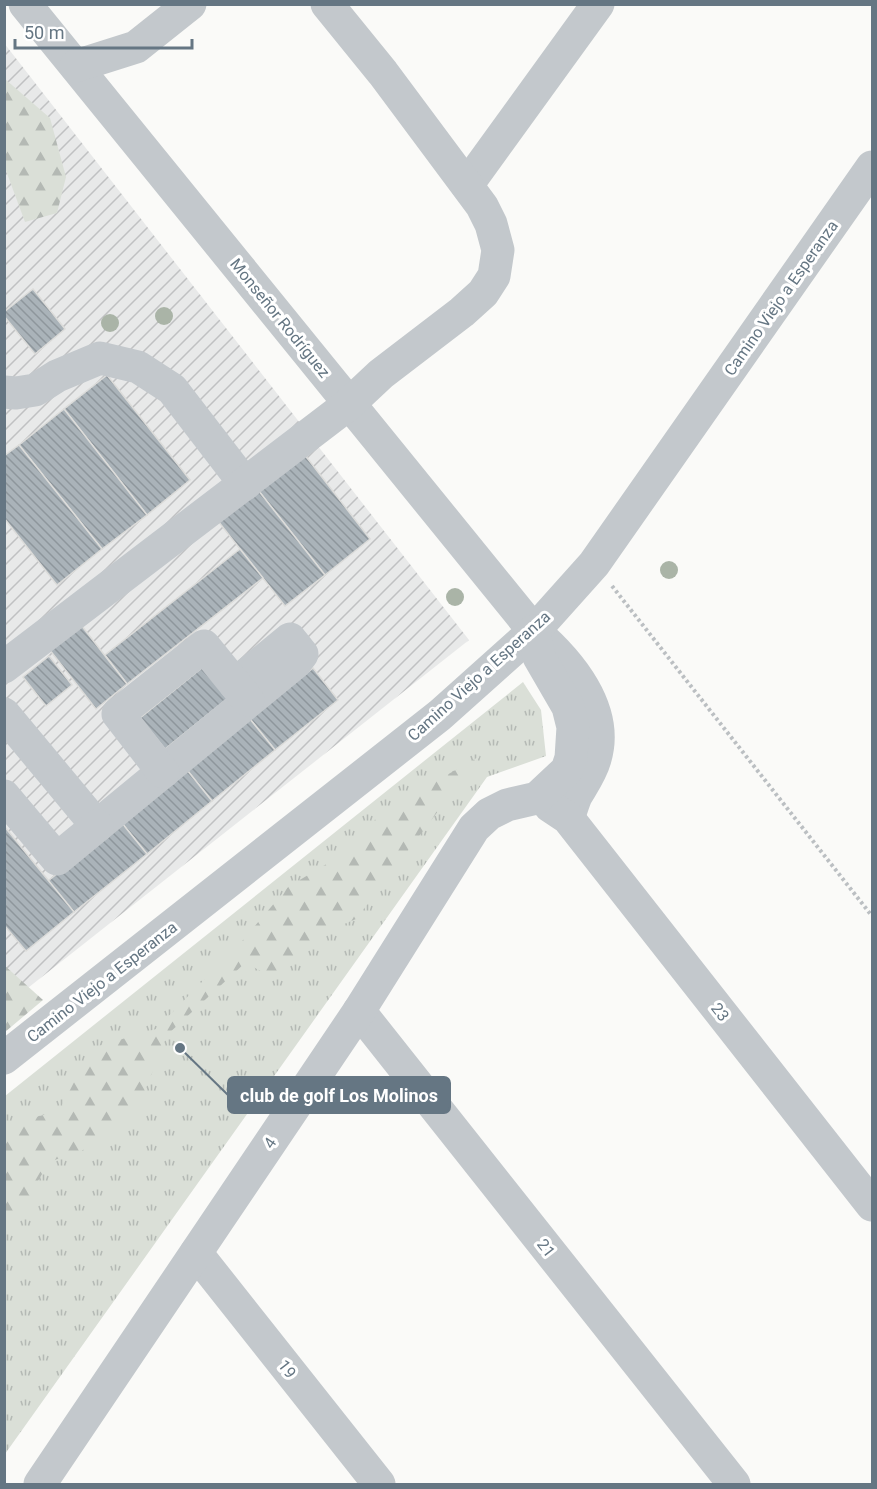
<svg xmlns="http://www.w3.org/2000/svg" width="877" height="1489" viewBox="0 0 877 1489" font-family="Roboto,sans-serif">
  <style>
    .industrial { fill: url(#industrial-furrows) }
    .grass { fill: url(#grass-tufts) }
    .forest { fill: url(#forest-firs) }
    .building { fill: url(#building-back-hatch); stroke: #dcdcda; stroke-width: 1.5 }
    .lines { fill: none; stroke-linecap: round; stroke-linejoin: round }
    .path { stroke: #bbbfc2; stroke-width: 4; stroke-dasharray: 3 3; stroke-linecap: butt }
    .minor { stroke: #c3c8cc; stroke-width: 33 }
    .tree { fill: #aab4a7 }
    .labels { text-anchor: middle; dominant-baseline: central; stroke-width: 6; stroke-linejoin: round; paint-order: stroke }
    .street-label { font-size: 16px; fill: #657683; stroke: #fff }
    .leader { fill: none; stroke: #657683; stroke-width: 2 }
    .callout-dot { fill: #657683; stroke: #fff; stroke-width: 2 }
    .callout { fill: #657683; stroke: #657683; stroke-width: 2 }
    .callout-label { font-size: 18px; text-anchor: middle; font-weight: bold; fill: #fff }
  </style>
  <defs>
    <pattern id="industrial-furrows" width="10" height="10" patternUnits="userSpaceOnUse" patternTransform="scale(1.5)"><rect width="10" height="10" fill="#e8e9e9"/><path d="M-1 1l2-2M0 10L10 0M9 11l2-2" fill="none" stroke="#c0c1c2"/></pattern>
    <pattern id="grass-tufts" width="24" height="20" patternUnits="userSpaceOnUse" patternTransform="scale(1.5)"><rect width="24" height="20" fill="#dadfd7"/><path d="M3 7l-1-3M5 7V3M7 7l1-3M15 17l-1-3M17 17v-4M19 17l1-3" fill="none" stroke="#b4b9b4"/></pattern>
    <pattern id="forest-firs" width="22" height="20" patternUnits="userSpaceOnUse" patternTransform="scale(1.5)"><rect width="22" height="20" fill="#dadfd7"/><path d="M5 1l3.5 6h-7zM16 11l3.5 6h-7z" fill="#b4b9b4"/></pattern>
    <pattern id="building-back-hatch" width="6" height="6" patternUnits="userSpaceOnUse" patternTransform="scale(1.5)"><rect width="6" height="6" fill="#aab3b9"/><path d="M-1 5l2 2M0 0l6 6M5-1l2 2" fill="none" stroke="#8e969c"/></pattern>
  </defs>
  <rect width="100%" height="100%" fill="#fafaf8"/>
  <path class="industrial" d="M4,43l465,597 -464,366h-1z"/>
  <path class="grass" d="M523,682l18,28 5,46 -59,21 -482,677v-358z"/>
  <g class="forest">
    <path d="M5,79l45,39 16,59 -9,36 -32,9 -20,-54z"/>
    <path d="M480,756l-124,163 -40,17 -45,40 -26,-13 -78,72 -29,73 -41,37 -48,17 -29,50 -15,11v-98l54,-14 33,-63 64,-19 86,-88 46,-54 77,-46 12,-26z"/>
    <path d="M4,965l39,35 -38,32h-1z"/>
  </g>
  <g class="building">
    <path d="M33,289l32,40 -30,25 -31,-38v-4z"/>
    <path d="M107,375l83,105 -43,35 -83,-106z"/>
    <path d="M64,409l83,106 -45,34 -83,-104z"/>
    <path d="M19,445l83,104 -45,36 -53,-67v-62z"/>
    <path d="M304,454l66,85 -45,36 -67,-85z"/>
    <path d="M258,490l67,85 -40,31 -67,-85z"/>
    <path d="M240,549l23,29 -136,106 -22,-29z"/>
    <path d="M81,625l46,59 -31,25 -47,-60z"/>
    <path d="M49,656l23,29 -26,21 -23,-29z"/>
    <path d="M208,663l25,31 -68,55 -25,-31z"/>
    <path d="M313,668l25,32 -63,50 -25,-31z"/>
    <path d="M250,719l25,31 -63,51 -25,-31z"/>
    <path d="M187,770l25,31 -65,53 -26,-32z"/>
    <path d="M121,822l26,32 -73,58 -26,-31z"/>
    <path d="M4,826l70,86 -48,39 -22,-26z"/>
  </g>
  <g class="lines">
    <path class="path" d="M612,586l260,330"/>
    <g class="minor">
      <path d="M25,4l509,627c35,30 76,78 61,128 -4,14 -12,25 -19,37 -3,7 -5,15 -8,22"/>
      <path d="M76,66l60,-19 54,-43"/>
      <path d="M467,185l131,-181"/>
      <path d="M4,392l12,1 19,-3 22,-14 43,-18 38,9 34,22 73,95"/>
      <path d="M4,667l345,-263 32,-30 81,-62 21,-19 11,-17 4,-26 -7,-26 -9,-18 -99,-133 -56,-69"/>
      <path d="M4,714l93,112 198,-163 7,-9 -12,-15 -55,45"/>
      <path d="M163,772l-45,-58 86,-68 44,54"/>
      <path d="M4,796l53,63 40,-33"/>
      <path d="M550,806l18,12 304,387"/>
      <path d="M359,1011l375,473"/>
      <path d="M4,1058l436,-343 94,-84 60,-67 278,-397"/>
      <path d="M196,1253l183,231"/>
      <path d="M40,1484l319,-473 115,-183 15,-14 18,-9 30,-7 30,-28 4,-12 2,-31 -5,-20 -29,-50 -5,-26"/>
    </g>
  </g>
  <g class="tree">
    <circle cx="164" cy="316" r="9"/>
    <circle cx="110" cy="323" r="9"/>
    <circle cx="669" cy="570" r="9"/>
    <circle cx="455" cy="597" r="9"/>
  </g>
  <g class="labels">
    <g class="street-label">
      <text transform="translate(781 298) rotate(-55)">Camino Viejo a Esperanza</text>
      <text transform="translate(280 318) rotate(51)">Monseñor Rodríguez</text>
      <text transform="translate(479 676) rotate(-42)">Camino Viejo a Esperanza</text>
      <text transform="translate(102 982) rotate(-38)">Camino Viejo a Esperanza</text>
      <text transform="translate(720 1012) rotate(52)">23</text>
      <text transform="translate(270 1143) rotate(-56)">4</text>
      <text transform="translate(546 1248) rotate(52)">21</text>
      <text transform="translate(287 1369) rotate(52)">19</text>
    </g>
  </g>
  <path class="leader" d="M180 1048L228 1095"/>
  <circle class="callout-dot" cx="180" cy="1048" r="6"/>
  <rect class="callout" x="228" y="1077" width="222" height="36" rx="6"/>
  <g class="callout-label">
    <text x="339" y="1102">club de golf Los Molinos</text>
  </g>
  <rect width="877" height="1489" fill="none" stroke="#657683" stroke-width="12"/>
  <path d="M15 39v9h177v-9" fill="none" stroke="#657683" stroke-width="3"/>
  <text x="24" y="39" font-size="18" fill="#657683" stroke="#ffffff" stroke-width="4.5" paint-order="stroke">50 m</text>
</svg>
